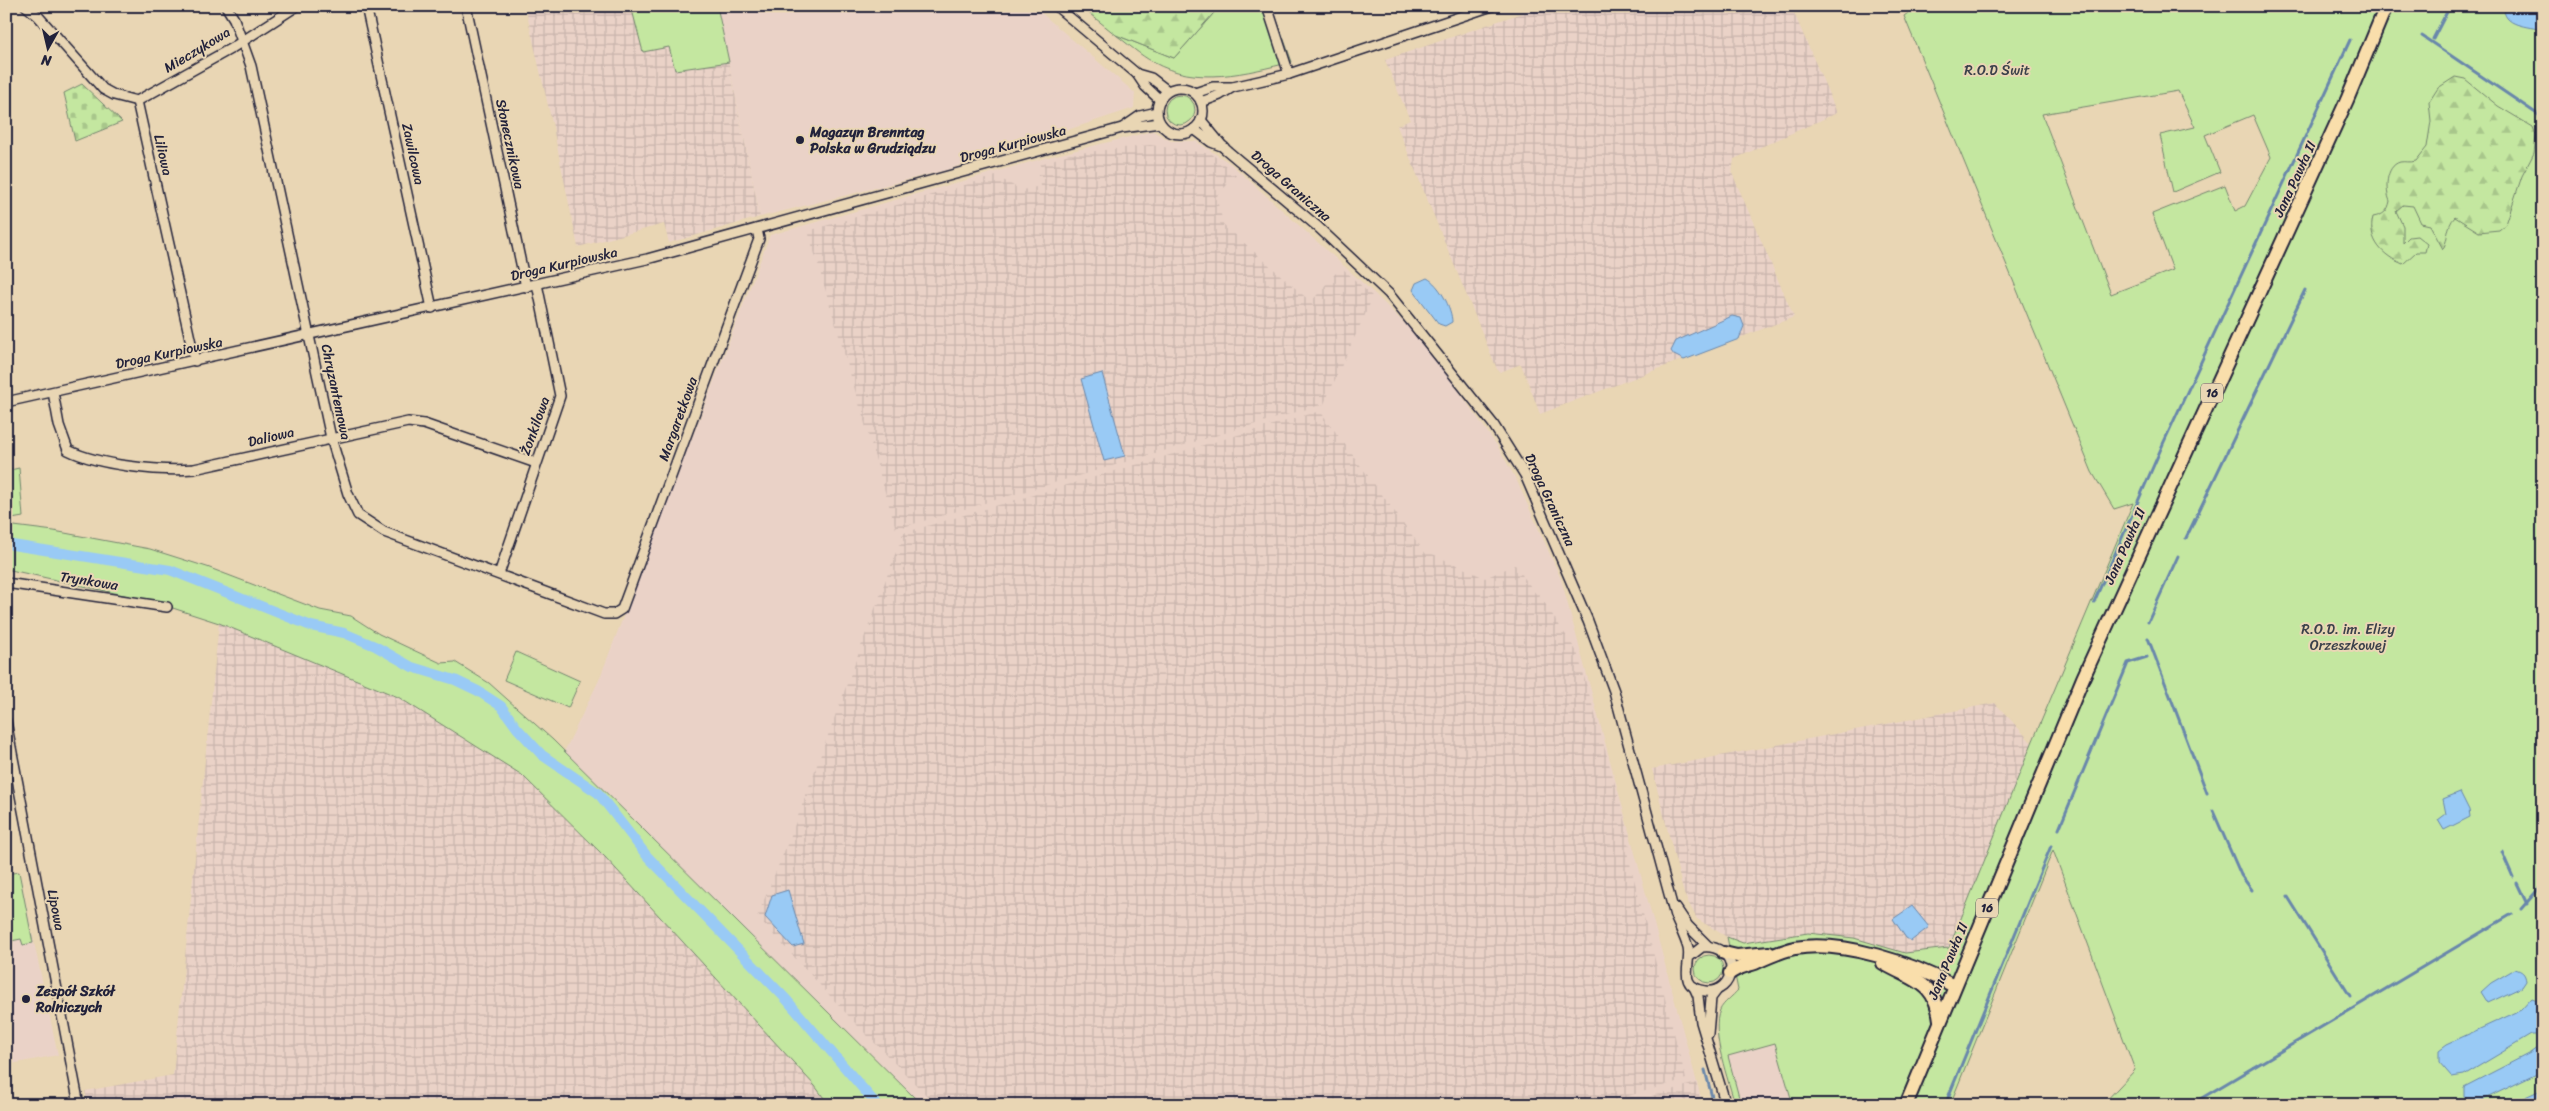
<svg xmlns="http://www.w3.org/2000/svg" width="2549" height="1111" viewBox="0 0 2549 1111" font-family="Sriracha,sans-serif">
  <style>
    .built { fill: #ead2c7 }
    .industrial { fill: url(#industrial-grid) }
    .green { fill: #c4e7a0; stroke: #73846e; fill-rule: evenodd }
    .forest { fill: url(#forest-firs); stroke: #73846e }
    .cemetery { fill: url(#cemetery-stones); stroke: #73846e }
    .water { fill: #99caf5; stroke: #6987ab }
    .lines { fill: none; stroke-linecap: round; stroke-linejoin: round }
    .stream { stroke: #6987ab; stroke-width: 3 }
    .canal { stroke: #99caf5; stroke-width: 10 }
    .minor-casing { stroke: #22223b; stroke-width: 12 }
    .primary-casing { stroke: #22223b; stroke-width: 16 }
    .minor { stroke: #e9d6b4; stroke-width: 9 }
    .primary { stroke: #f9deab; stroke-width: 12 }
    .poi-dot { fill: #22223b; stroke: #e9d6b4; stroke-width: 2 }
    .labels { text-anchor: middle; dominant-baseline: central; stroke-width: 4; stroke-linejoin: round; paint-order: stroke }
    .shield { fill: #e9d6b4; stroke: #5e585f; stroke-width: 1 }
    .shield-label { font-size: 12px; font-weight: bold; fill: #22223b }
    .street-label { font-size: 14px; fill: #22223b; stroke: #e9d6b4 }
    .park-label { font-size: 14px; fill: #3a404a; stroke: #e9d6b4 }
    .poi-label { font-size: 14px; font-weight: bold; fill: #22223b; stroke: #e9d6b4; text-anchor: start }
  </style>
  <defs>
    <pattern id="industrial-grid" width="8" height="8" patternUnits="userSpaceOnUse" patternTransform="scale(1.25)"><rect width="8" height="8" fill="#ead2c7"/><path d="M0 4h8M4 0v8" fill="none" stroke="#c8b4ac"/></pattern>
    <pattern id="forest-firs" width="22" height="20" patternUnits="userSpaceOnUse" patternTransform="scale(1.25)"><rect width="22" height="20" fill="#c4e7a0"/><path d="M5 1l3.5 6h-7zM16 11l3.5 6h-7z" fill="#a8c68b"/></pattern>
    <pattern id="cemetery-stones" width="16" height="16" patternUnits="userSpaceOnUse" patternTransform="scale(1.25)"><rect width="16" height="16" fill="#c4e7a0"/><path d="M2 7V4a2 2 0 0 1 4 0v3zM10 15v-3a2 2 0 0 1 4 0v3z" fill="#a8c68b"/></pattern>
  </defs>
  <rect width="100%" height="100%" fill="#e9d6b4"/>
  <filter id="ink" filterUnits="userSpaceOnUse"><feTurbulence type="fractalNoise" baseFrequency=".02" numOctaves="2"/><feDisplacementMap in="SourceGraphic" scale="10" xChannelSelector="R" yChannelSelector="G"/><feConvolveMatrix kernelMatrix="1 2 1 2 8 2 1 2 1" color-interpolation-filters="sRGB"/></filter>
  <g filter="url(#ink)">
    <g class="built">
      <path d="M717,6h316l102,87 -1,15 -188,62 -186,47z"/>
      <path d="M1153,131l18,10h25l35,23 143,129 39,39 38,48 47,67 19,34 44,98 142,526h-781l-358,-353 35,-72 171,-445 278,-78z"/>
      <path d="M19,872l39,183 -52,10v-191z"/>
      <path d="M1776,1043l17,62h-52l-14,-49z"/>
    </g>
    <g class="industrial">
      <path d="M525,6h192l43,211 -91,26 -5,-19 -86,23 -25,-120z"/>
      <path d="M1542,6h249l46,107 -103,46 -2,14 62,144 -254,97 -19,-50 -21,8 -3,-3 -100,-243 13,-6 -25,-60z"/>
      <path d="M1150,145l62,9 24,21 -20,22 8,28 87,77 30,-35 32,30 -49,107 -428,125 -88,-298 188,-55 25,14 7,-1 12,-3 -3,-15 4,-7 28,-10z"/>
      <path d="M1320,411l106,143 2,-2 57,26 30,-13 21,29 2,-1 39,59 54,188 -4,12 59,227 -88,26h-662l-79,-80 -100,-108 34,-82 112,-302z"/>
      <path d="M219,623l179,74 124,78 83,82 210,229 14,19h-741l-3,-14 88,-16z"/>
      <path d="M1995,703l37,40 -83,205 -44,5 -51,-15 -46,-5 -65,10 -16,-6 -30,-18 -13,-25 -32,-125z"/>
      <path d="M1696,1083l6,22h-82z"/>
    </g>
    <g class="green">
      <path d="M631,6h86l12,56 -54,8 -6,-23 -26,5z"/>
      <path d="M1220,6h52l20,56c-46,11 -95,25 -139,0 -13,-7 -25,-18 -37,-27l58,23z"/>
      <path d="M1906,6h637v1099h-441l33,-35 -82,-220 -103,255h-157l-18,-62 -47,13 13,49h-6c-6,-24 -25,-73 -15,-95 3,-7 13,-14 18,-20l-11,-53 16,6 65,-10 46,5 51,15 44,-5 83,-205 101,-240 -19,6 -22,-37 -188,-456 4,-3zM2178,91l17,36 -35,8 13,57 47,-20 -15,-37 48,-20 18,42 -26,49 -10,5 -10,-26 -73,29 21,56 -62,24 -69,-180z"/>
      <circle cx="1180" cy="110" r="15"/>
      <path d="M19,468l4,49 -17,3v-49z"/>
      <path d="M6,525l48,6 96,18 57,18 113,43 31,6 28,18 62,29 14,-1 34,21 64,57 369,365h-93l-14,-19 -210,-229 -83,-82 -124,-78 -179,-74 -68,-22 -145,-32z"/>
      <path d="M516,652l64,29 -12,27 -64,-28z"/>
      <path d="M19,872l14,71 -10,2 -2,-6 -15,3v-68z"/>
      <circle cx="1709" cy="969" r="14"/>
    </g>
    <g class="forest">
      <path d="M1080,6h140l-46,52 -58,-23z"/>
      <path d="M2455,77l10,2 33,27 35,21 3,9 -2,17 -12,23 -16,48 -7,6 -20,2 -24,-15c-9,9 -6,21 -12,32l-13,-24 -9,-2 -8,-17 -10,-1 -7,6 7,15v17l6,-6 8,-1 10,8 -2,8h-9l-13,12c-20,-8 -36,-24 -30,-47 11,-2 15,-6 17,-16 -5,-10 -5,-35 10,-39 5,-1 10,1 16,-1l11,-14 4,-26 -2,-19 9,-14z"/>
    </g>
    <path class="cemetery" d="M82,84l40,38 -47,19 -11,-48z"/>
    <g class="water">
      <path d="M2504,6h39v24c-15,-4 -41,-3 -39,-24z"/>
      <path d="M1427,278c12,6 25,30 25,44l-7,4 -6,-2 -26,-34 3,-7z"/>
      <path d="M1732,316l9,2 3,8 -5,13 -55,21 -10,-5 -3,-4 5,-10z"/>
      <path d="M1102,373l23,83 -21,5 -23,-82z"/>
      <path d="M2460,792l9,18 1,7 -26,13 -6,-10 8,-6 -3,-15z"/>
      <path d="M788,890l16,54 -11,3 -28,-30 7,-22z"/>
      <path d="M1912,906l17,21 -18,14 -5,-3 -13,-19z"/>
      <path d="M2515,969c7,2 10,4 11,12l-4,6 -34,16 -7,-11 10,-9z"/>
      <path d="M2532,998l5,2 6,18v53l-71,34 -8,-9v-9l66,-34 11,-8 2,-7 -4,-3h-8l-67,40 -12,2 -13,-15v-12l8,-6 74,-34z"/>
      <path d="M2543,1089v16h-29v-3z"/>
    </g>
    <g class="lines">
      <g class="stream">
        <path d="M2422,36l121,82"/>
        <path d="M2433,39l17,-33"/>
        <path d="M2186,538l119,-248"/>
        <path d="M2094,602l69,-158 187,-404"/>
        <path d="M2148,622l30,-66"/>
        <path d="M2148,638l59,155"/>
        <path d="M2213,811l28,64 11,15"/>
        <path d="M2059,829l69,-166 19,-6"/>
        <path d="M2502,852l11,25"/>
        <path d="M2517,883l10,21"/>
        <path d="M2288,897l62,99"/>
        <path d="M2521,909l22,-25"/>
        <path d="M1705,1070l9,35"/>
        <path d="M1945,1105l106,-259"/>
        <path d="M2190,1105l322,-191"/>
      </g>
      <path class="canal" d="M6,544l164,26 141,56 33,7 31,13 37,21 43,13 23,11 23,15 16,22 25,27 56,38 49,63 139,143 91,106"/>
      <g class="minor-casing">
        <g id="minor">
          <path d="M26,6l12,10 65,73 11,6 23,6"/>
          <path d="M226,6l8,13 17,47 80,372 17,56 10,21 26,17 220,82h10l8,-5 137,-370 -2,-10"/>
          <path d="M366,6l66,302"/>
          <path d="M466,6l60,281"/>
          <path d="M1056,6l81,68 8,12 15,14"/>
          <path d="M1267,6l22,68"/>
          <path d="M1137,74l14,4 17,13"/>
          <circle cx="1180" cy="111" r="23"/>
          <path d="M1195,93l18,-6h20l56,-13 203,-68"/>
          <path d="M137,101l58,260"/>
          <path d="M137,101l95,-53 65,-42"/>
          <path d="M1201,102l19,-7 13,-8"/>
          <path d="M1201,120l23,28 94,79 71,67 104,130 32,51 63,146 26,70 61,225c4,10 10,21 13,32 4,16 -12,38 17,43 6,1 13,-1 18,-5 5,-4 7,-10 8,-17 0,-15 -14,-24 -29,-22l-13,10"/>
          <path d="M1124,127l16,-11 17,-4"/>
          <path d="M1194,129l17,13 13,5"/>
          <path d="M53,392l6,33 9,25c30,15 92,22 126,19l214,-47 16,2 112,39"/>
          <path d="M6,402l641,-143 475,-131 38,-5"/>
          <path d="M499,574l61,-178 -23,-112"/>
          <path d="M6,583l161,24"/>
          <path d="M6,721l73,384"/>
          <path d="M1676,908l12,18 20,20"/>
          <path d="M1694,987l4,9 3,26 25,83"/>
          <path d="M1708,1034l3,-36 6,-8"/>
        </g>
      </g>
      <g class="primary-casing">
        <g id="primary">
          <path d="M1724,953l13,3 32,-3"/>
          <path d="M1883,963c30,18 52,17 57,57"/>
          <path d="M1730,973c8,-6 16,-7 25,-10 13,-6 26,-12 40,-15 49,-8 116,15 159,38"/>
          <path d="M1906,1105l177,-427 264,-578 39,-94"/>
        </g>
      </g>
      <use href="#minor" class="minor"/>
      <use href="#primary" class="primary"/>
    </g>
  </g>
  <g class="poi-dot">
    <circle cx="800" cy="140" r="5"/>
    <circle cx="26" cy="999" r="5"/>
  </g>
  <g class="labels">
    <g class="shield">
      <rect x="2201" y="383.5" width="22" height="19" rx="4"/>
      <rect x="1976" y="898.5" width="22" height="19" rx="4"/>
    </g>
    <g class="shield-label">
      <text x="2212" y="393">16</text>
      <text x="1987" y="908">16</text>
    </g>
    <g class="street-label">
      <text transform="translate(197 50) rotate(-31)">Mieczykowa</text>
      <text transform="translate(510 144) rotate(78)">Słonecznikowa</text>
      <text transform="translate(1013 144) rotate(-15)">Droga Kurpiowska</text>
      <text transform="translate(413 154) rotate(78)">Zawilcowa</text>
      <text transform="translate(163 155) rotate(77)">Liliowa</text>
      <text transform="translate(2295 179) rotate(-65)">Jana Pawła II</text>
      <text transform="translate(1291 186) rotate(41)">Droga Graniczna</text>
      <text transform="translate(564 264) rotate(-13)">Droga Kurpiowska</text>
      <text transform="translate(169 353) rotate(-12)">Droga Kurpiowska</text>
      <text transform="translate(336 392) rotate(78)">Chryzantemowa</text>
      <text transform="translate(678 419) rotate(-70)">Margaretkowa</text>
      <text transform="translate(535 426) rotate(-70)">Żonkilowa</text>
      <text transform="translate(271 437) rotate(-13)">Daliowa</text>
      <text transform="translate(1550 500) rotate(65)">Droga Graniczna</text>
      <text transform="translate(2125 546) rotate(-66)">Jana Pawła II</text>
      <text transform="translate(89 581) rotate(9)">Trynkowa</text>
      <text transform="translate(56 910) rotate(79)">Lipowa</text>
      <text transform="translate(1948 961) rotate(-67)">Jana Pawła II</text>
    </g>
    <g class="park-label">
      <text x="1997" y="70">R.O.D Świt</text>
      <text x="2348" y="629">R.O.D. im. Elizy<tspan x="2348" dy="16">Orzeszkowej</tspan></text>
    </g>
    <g class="poi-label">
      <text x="810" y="132">Magazyn Brenntag<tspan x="810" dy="16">Polska w Grudziądzu</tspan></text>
      <text x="36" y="991">Zespół Szkół<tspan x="36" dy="16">Rolniczych</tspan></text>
    </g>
  </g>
  <rect width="2549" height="1111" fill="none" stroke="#e9d6b4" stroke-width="25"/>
  <rect x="12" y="12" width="2524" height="1086" fill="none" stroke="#22223b" stroke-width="2" filter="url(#ink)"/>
  <g transform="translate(48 48) rotate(188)" stroke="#e9d6b4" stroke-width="4" paint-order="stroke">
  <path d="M0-4L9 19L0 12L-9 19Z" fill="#22223b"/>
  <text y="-8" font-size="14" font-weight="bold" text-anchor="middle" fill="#22223b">N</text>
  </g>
</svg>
